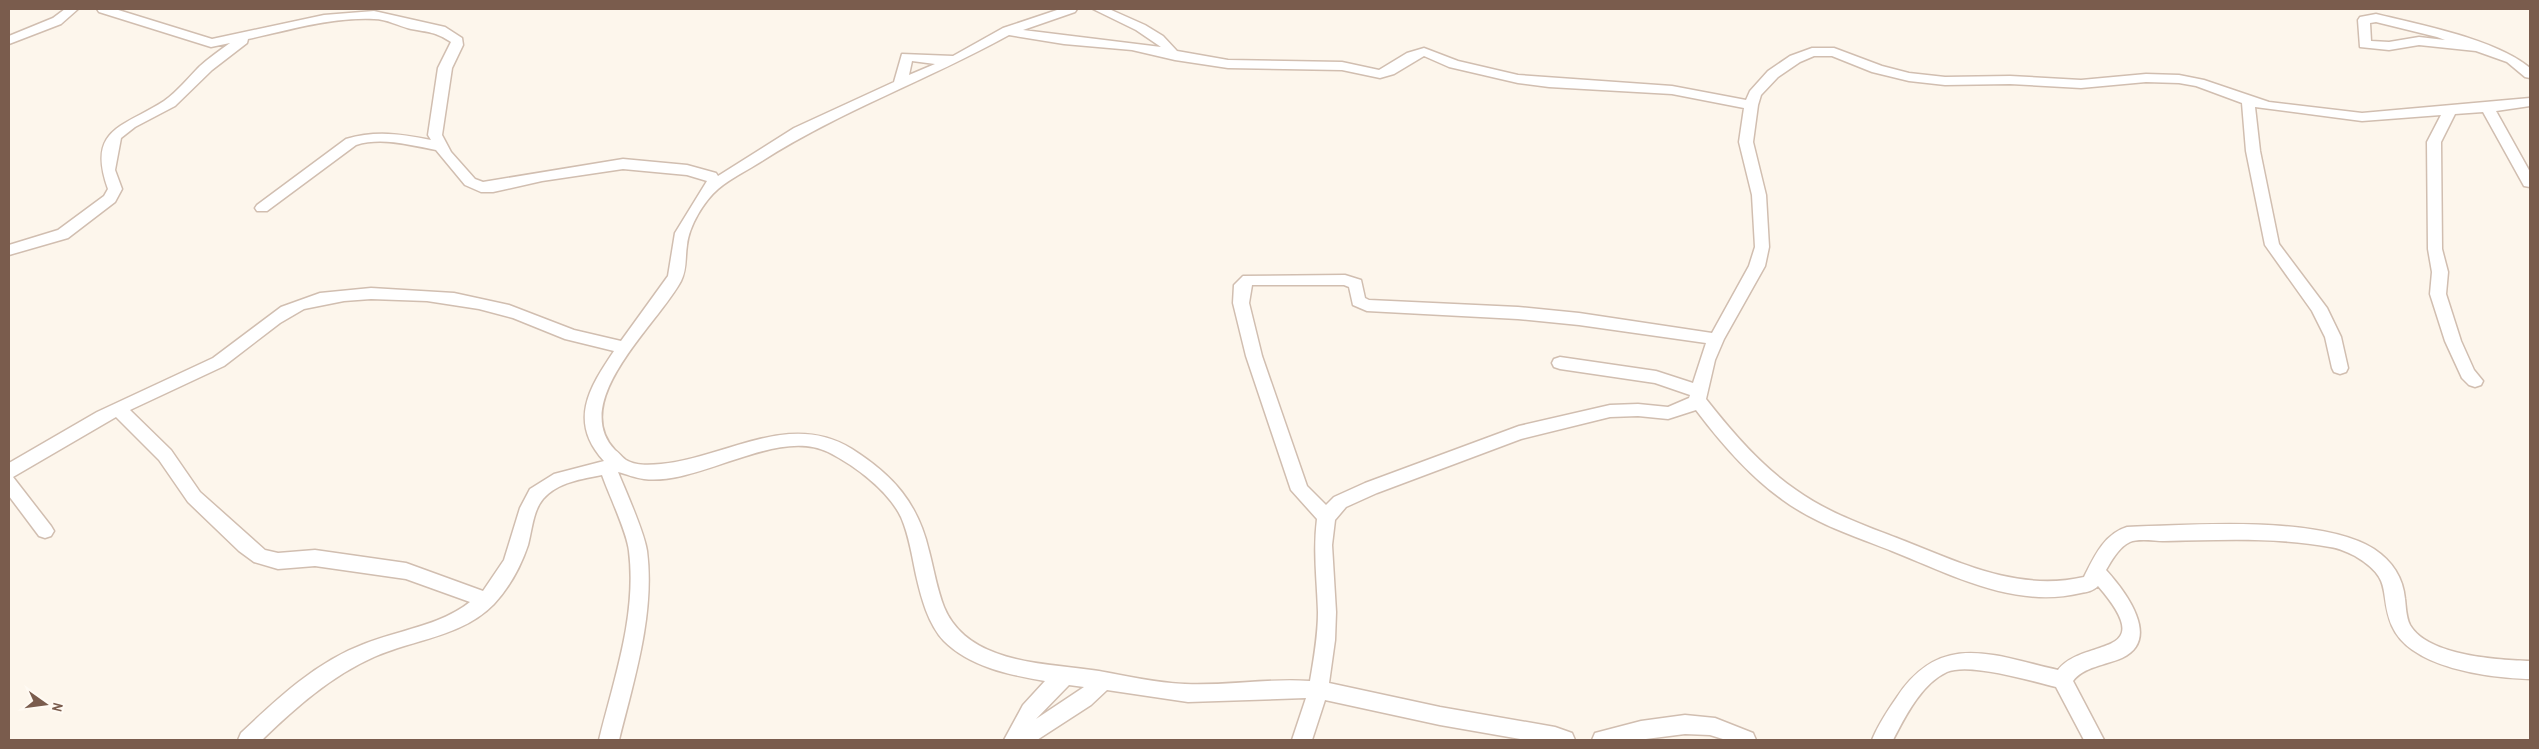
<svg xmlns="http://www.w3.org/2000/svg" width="2539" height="749" viewBox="0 0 2539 749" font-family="'Archivo Narrow',sans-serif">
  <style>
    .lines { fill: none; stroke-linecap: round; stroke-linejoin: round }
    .minor-casing { stroke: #d1beb0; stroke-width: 3 }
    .minor { fill: #fff; fill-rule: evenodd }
  </style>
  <rect width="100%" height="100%" fill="#fdf6ec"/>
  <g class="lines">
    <g class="minor-casing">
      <g id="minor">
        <path d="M65,9h13l-17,15 -52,20v-8l44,-18z"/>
        <path d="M97,9h18l97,30 112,-24 50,-4 71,16 17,11 1,7 -11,23 -10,67 9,17 24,27 8,3 140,-23 64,6 29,8 2,3 76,-48 100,-46 8,-28 51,2 50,-28 57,-19h17l-2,3 -52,18 138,17 -25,-17 -43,-21h16l36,16 18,11 14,15 51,9 114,2 37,8 28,-17 17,-5 34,13 60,14 154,11 74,14 4,-9 18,-20 22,-15 22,-8h22l48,18 27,7 36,4 65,-1 71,4 65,-6 33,1 25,5 65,22 93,11 168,-15v8l-34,5 34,61v15l-6,-1 -41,-74 -28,2 -14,28 1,107 6,23 -2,22 15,47 13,29 9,11 -2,4 -6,2 -6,-2 -7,-7 -17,-37 -15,-47 2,-22 -4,-23 -1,-107 14,-27 -79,6 -107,-14 5,44 19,93 48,64 14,29 7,31 -2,4 -6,2 -6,-2 -2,-4 -7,-31 -13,-26 -47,-66 -19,-94 -4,-48 -46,-17 -17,-3 -33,-1 -65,6 -71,-4 -65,1 -36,-4 -37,-9 -40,-16h-18l-14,6 -22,15 -17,18 -3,10 -5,37 13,53 3,52 -4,19 -41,73 -9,21 -9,39c26,33 55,67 90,91 32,23 70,36 106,50 59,23 117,52 182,37 10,-20 20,-43 43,-50 65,-2 193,-12 247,22 18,12 29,28 31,50 1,8 1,18 5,26 18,31 89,35 120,36v18c-41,-1 -120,-11 -138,-53 -14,-34 3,-46 -37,-70 -8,-4 -16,-8 -25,-9 -54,-10 -111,-7 -166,-6 -9,0 -26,-3 -34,1 -11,5 -18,18 -24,28 19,21 56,69 16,88 -16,7 -39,9 -49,23l31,59h-20l-28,-53c-25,-6 -87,-25 -109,-15 -26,12 -42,45 -54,68h-21c6,-15 16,-30 25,-43 44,-66 95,-42 161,-27 25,-33 104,-10 40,-84 -5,5 -11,6 -17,7 -66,16 -129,-18 -189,-42 -38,-15 -76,-27 -109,-51 -34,-24 -62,-57 -87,-90l-28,9 -30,-3 -28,1 -89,22 -144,54 -31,14 -11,13 -3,25 4,67 -1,28 -6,43 111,24 115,20 17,6 3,7h-49l-86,-15 -115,-25 -13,40h-20l14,-42 -118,4 -81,-12 -16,15 -54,35h-33l19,-35 22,-24c-35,-6 -75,-14 -101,-40 -16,-17 -23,-44 -28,-66 -4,-19 -7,-40 -15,-58 -13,-27 -47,-52 -73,-65 -52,-25 -129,34 -184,27 -9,-1 -18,-5 -26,-7 8,20 26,59 29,79 8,63 -13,129 -28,189h-20c15,-61 38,-125 30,-189 -2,-19 -20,-56 -27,-76 -20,4 -44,7 -59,24 -10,12 -11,31 -15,46 -7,21 -19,43 -34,59 -32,33 -80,35 -120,53 -43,19 -79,51 -112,83h-24l3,-7c36,-34 75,-71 123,-89 34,-14 76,-18 106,-42l-64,-23 -91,-13 -37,3 -24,-7 -15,-11 -51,-49 -29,-42 -43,-43 -103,60 38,49 3,5 -3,5 -6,2 -6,-2 -30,-40v-33l88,-51 116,-54 68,-51 39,-14 51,-5 83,5 55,12 65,25 47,11 47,-65 7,-43 32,-52 -20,-6 -64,-6 -81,12 -49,11h-12l-16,-7 -29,-35c-27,-5 -54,-13 -80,-5l-89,66h-10l-2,-3 2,-3 89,-66c30,-9 55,-5 85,1l-3,-5 10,-67 13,-26c-15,-10 -23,-10 -40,-13 -13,-3 -24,-10 -37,-10 -42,-2 -85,11 -126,20l-1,4 -35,27 -37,36 -40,21 -14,11 -6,32 7,19 -7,13 -47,36 -59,17v-10l49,-15 46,-34 4,-7c-22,-61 16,-62 56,-88 13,-9 25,-24 36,-35 9,-8 20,-16 30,-23l-19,4 -112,-35zM1009,35l55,9 68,6 43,10 53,8 114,2 38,8 14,-4 30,-18 25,11 69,16 31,4 123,7 72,14 -5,34 13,53 3,52 -6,19 -37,67 -133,-20 -61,-6 -149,-7 -4,-2 -4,-18 -16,-5 -102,1 -9,9 -1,18 13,53 45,134 26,29c-4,32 0,61 1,93 0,23 -4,46 -8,69 -42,-3 -83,5 -125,3 -29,-1 -58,-8 -86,-13 -52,-8 -131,-6 -155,-64 -7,-18 -10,-37 -15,-56 -11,-48 -36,-76 -77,-102 -63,-39 -126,9 -191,15 -11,1 -25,2 -35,-4 -2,-1 -9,-9 -11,-10 -47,-49 43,-126 66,-169 6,-12 4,-23 6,-36 2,-19 17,-44 31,-56 13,-11 30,-19 44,-28 78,-50 166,-81 247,-126zM912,61l23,3 -26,11zM1252,285h92l5,2 4,18 14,6 151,8 61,6 127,18 -13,40 -37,-12 -96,-14 -6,2 -2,4 2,4 6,2 95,14 35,12 -1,3 -21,9 -30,-3 -28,1 -91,21 -154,57 -31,14 -8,8 -19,-19 -45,-130 -13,-53zM371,299l56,2 52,8 34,9 52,21 49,12c-25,37 -46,71 -10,110l-50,13 -24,15 -10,19 -16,52 -21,31 -77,-28 -91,-13 -37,3 -13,-3 -65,-58 -29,-42 -41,-40 94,-44 56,-43 24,-14 40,-8zM1069,685l15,2 -48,32z"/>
        <path d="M2376,14c44,11 120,25 154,54v10l-5,-1 -18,-15 -31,-11 -57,-6 -30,5 -29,-3 -2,-27 2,-3zM2376,22l61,15 8,3 -26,-3 -30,5 -18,-1 -1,-18z"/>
        <path d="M1685,715l30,3 38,15 3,7h-30l-16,-5 -25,-1 -47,6h-46l3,-7 46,-12z"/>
      </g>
    </g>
    <use href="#minor" class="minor"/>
  </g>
  <rect width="2539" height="749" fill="none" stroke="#7a5c4d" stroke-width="20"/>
  <g transform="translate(45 704) rotate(104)" stroke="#fffaf3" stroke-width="4" paint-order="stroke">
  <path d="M0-4L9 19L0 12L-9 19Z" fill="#7a5c4d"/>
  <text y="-8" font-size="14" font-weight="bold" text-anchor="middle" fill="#7a5c4d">N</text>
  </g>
</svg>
